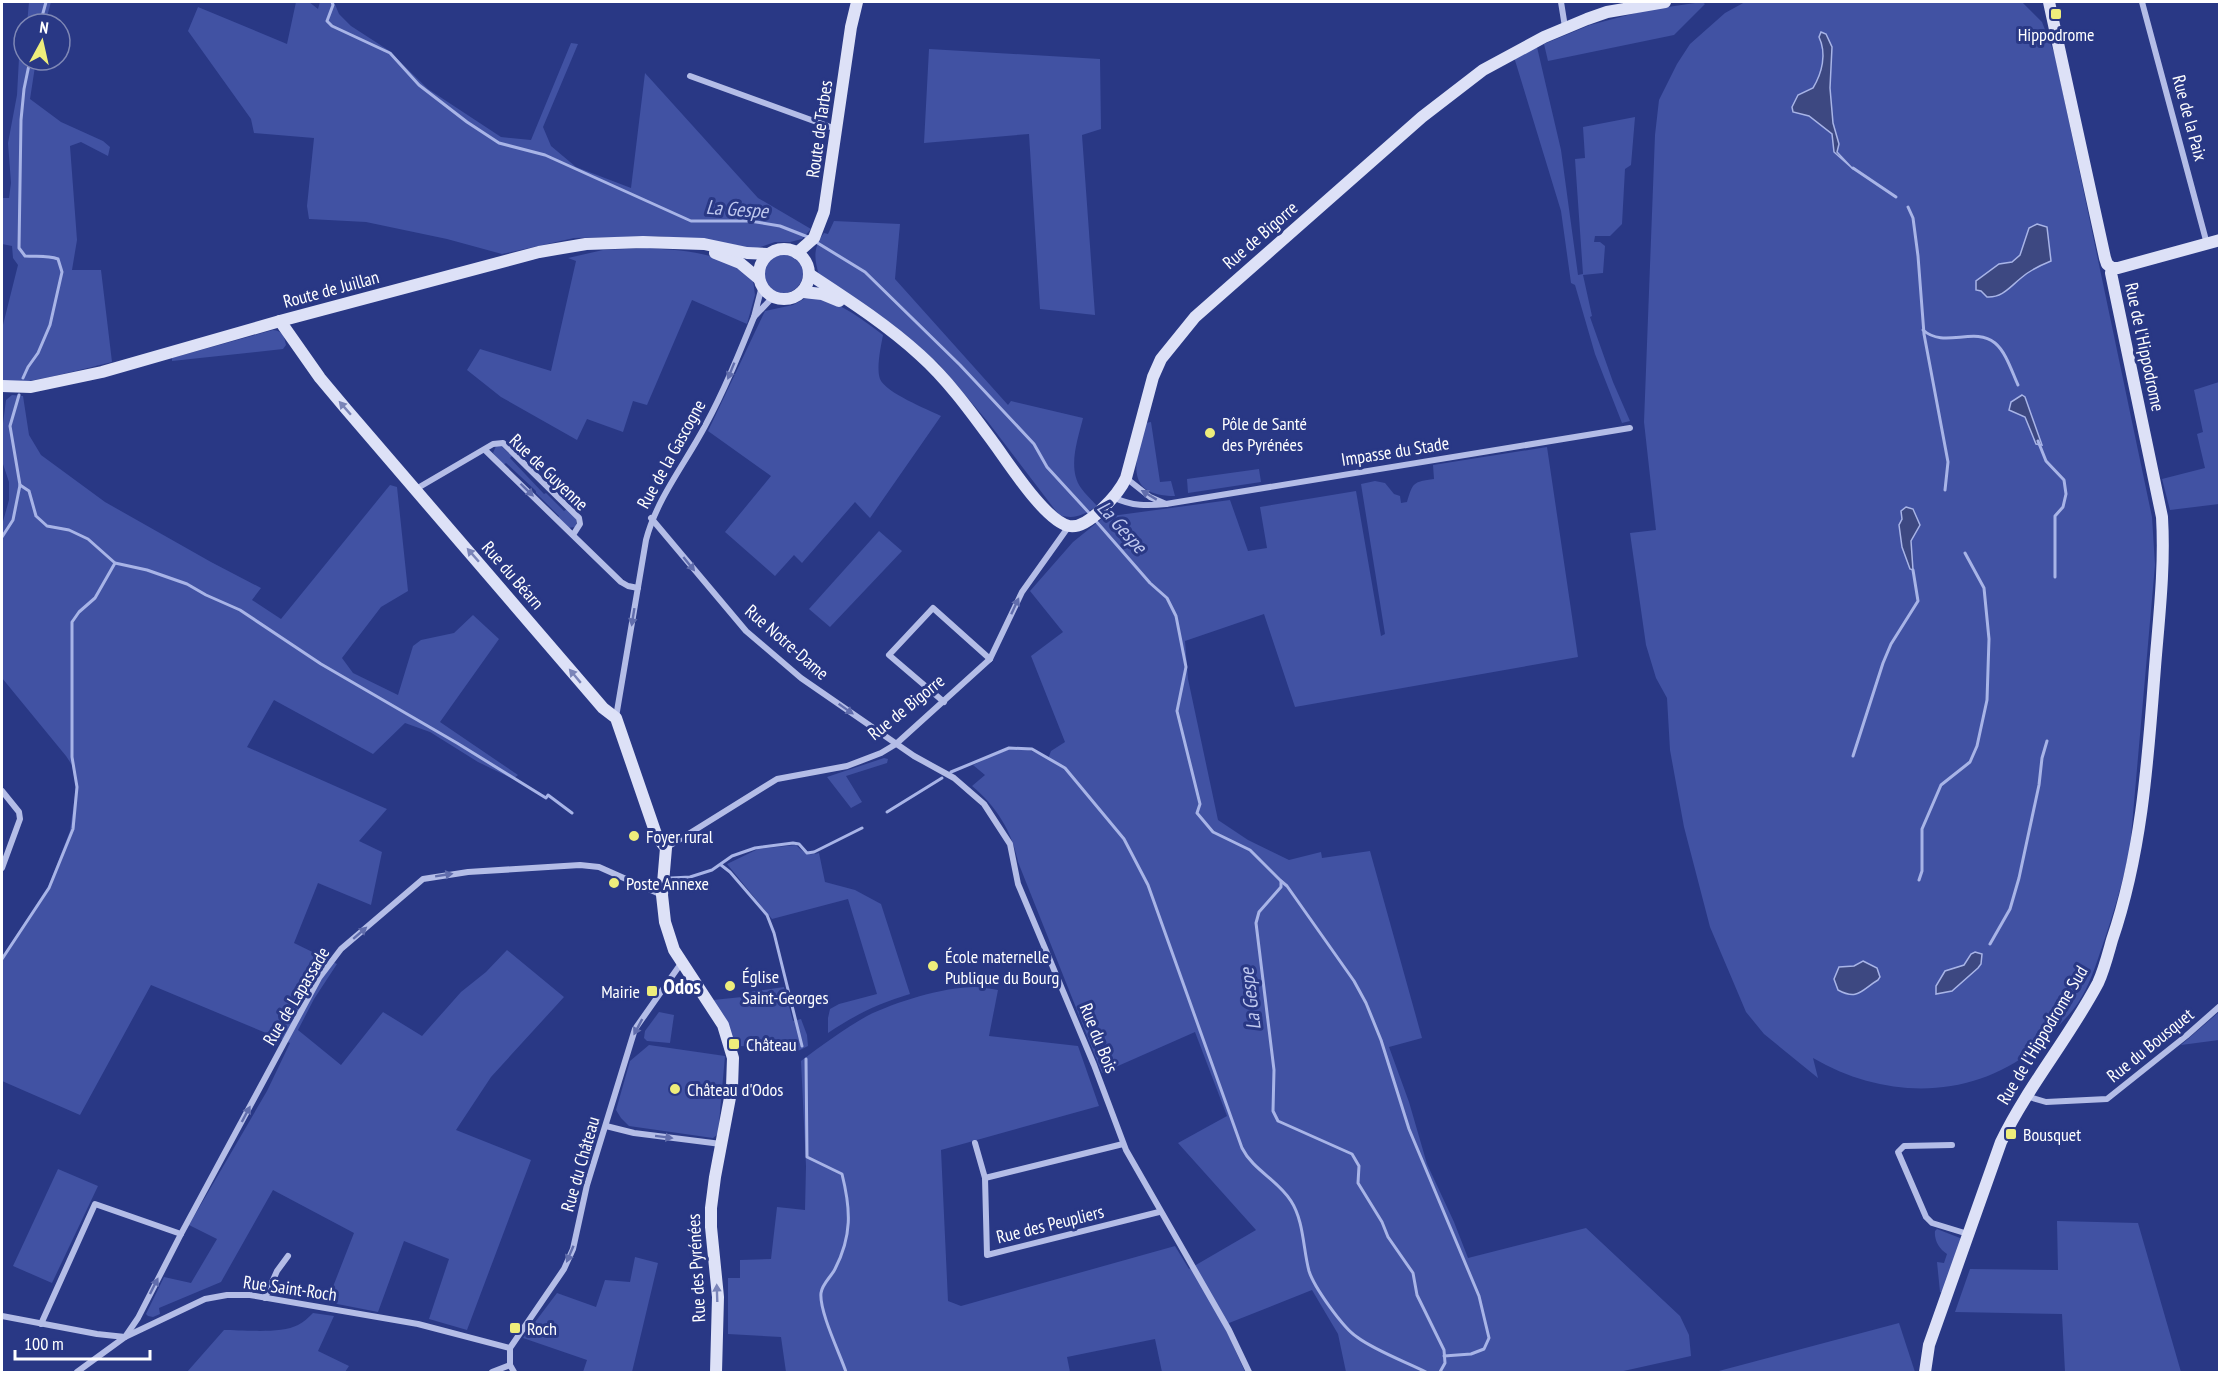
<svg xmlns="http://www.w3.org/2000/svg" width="2221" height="1374" viewBox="0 0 2221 1374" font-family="'PT Sans Narrow',sans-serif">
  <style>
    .green { fill: #4152a3 }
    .water { fill: #3d4881; stroke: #a8b4e7; stroke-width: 1.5 }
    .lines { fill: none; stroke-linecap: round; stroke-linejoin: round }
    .stream { stroke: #a8b4e7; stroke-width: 3 }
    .street { stroke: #b4bde7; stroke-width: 6 }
    .secondary { stroke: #dde1f7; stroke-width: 12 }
    .oneway { fill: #616dac }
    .oneway2 { fill: #7a84b8 }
    .poi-dot { fill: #eeed7b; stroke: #293885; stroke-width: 2 }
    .labels { text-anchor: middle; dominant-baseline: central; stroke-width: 6; stroke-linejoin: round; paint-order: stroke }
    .poi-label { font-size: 18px; fill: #fff; stroke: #293885; text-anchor: start }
    .street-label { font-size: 18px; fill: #fff; stroke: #293885 }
    .water-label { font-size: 20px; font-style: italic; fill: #bfc8ef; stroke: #293885 }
    .quarter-label { font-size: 21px; font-weight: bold; fill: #fff; stroke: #293885 }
  </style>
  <rect width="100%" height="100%" fill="#293885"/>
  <g class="green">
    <path d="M29,2h22l-6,22h-18z"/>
    <path d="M296,2h13l9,7 2,-7h14l5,12 12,12 37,24 40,39 73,48 30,3 40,-97 7,1 -35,83 8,19 25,21 55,21 14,-115 113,125 53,31 -9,10 -12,3h-15l-20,7 -30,-6 -66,-7 -85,2 -72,16 -55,-15 -81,-17 -57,-3 -2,-13 7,-68 -60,-5 -3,-14 -63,-88 10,-24 89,37z"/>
    <path d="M1702,2l3,2 -31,31 -126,26 -4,-17 46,-19 57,-15z"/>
    <path d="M1745,2h277l20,20 13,33 97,462 3,48 -25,283c-7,33 -16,64 -27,96 -7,20 -13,41 -25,59 -8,12 -20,23 -30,34 -65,63 -158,66 -235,21l5,20 -54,-44 -18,-22 -36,-85 -26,-100 -14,-77 -3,-52 -11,-20 -10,-33 -16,-112 26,-3 -12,-108 11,-287 4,-35 18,-36 13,-20 35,-31z"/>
    <path d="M24,36v24h12l-6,39 31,23 42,19 7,6 -2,9 -27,-14 -11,4 7,94 -5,30h29l11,92c-22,5 -92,25 -110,20v-53l16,-64 -5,-7 -1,-12 -10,-2v-46h7l2,-15 -3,-40 9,-48 2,-37z"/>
    <path d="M1537,47l24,103 17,125 5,-1 -8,-115 10,-1 -2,-31 52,-10 -4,48 -6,4 -3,55 -12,12h-15l-1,6h6l5,4 -2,27 -20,2 9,41 -2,1 23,65 17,39 -8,2 -27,-69 -20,-69 -4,-2 -10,-72 -47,-154z"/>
    <path d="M929,49l171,10 1,70 -19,6 13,180 -55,-6 -11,-175 -105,9z"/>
    <path d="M834,221l66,3 -5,55 113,126 3,-4 72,17c-5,21 -16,50 -2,70 4,6 11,12 16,18 -14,9 -22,14 -38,9l-71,-93 -50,-59 -54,-45 -65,-43c-5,-17 -6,-27 5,-42l4,1z"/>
    <path d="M647,248c42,3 73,3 106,32l2,15 -8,29 -55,-24 -45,105 -14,-4 -10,31 -36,-13 -10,21 -76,-43 -34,-27 13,-21 71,22 25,-110 -8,-3 35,-8z"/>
    <circle cx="783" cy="273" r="20"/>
    <path d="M817,297c26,7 46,23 66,38 -2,11 -7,33 -3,44 6,14 47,30 61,37l-71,102 -15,-16 -53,61 -8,-8 -19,21 -50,-44 46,-56 -63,-45 57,-120 28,-6 11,-6z"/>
    <path d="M273,330c10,1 11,6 13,15l-3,4 -111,12v-3z"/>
    <path d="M2219,382v122l-49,6 -8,-31 43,-11 -8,-34 6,-2 -9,-42z"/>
    <path d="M12,395l11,1 6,39 12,20 64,47 106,60 50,26 -9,12 29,19 109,-134 7,2 11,104 -27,16 -39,51 11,15 45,22 15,-49 8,-6 33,-7 19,-18 26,24 -59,83 78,53 -5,4 -35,-17 -48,-30 -25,-9 -32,31 -99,-54 -27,47 140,62 -28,32 23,11 -11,53 -53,-22 -24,60 43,21 -23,35 -16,31 43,35 42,-53 39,24 39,-44 25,-20 21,-22 57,47 -73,80 -35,53 75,30 -64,170 -38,-11 20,-60 -45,-18 -26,71 -51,-10 27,-69 -81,-43 -52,92 -62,26 1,6 -7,3 -5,-1 -2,-2 18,-37 27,6 26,-44 -28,-14 78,-134 23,-48 -139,-58 -71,130 -78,-34v-124l47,-72 21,-54 6,-43 -4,-23 -6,-9 -64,-78v-153l7,-25v-18l-7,-21v-30l4,-31z"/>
    <path d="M1151,422l9,60 11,-1 4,15c-54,0 -38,-39 -30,-73z"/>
    <path d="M500,445l12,11 -2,2 34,36 2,-1 18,18 3,-2 9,10v8l-9,1 -10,-9 2,-3 -23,-23v-2l-30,-28 -3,2 -10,-12 3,-7z"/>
    <path d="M1547,447l31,210 -283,50 -31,-93 -79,27 3,38 30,141 30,20 41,20 32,-8 1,6 48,-7 52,187 -33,9 20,55 18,62 27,58 14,36 118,-30 94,88 9,19 2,21 -72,16h-273l-8,-38 -26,-44 -88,35 21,47h-83l-7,-33 -88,18 3,15h-284l-5,-35 -53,-3v-56h12v-18l31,-1 6,-52 28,3 1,-44 -5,-105c21,-16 43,-32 66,-45 28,-14 76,-29 108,-29 8,0 15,2 23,3l-9,46 89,10 21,60 -158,44 7,151 13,5 214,-60 14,23 67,-39 -78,-87 49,-27 -32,-84 -93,41 -84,-211c-6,-31 -22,-56 -46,-76l13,-11 -12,-10c31,-14 43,-25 75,-6l3,-8 14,-9 -34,-86 32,-24 -33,-41 43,-49 31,-25 126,-17 18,51 19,-3 -7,-41 96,-16 25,145 4,-2 -24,-150 14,-3 10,2 9,11 6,2 1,7 6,-1c6,-20 6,-20 27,-23l-1,-14z"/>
    <path d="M1259,469l2,13 -73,11 -1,-14z"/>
    <path d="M879,531l23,20 -72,76 -21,-18z"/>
    <path d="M884,758l4,1 -1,4 -41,13 16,26 -11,6 -24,-31z"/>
    <path d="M796,845c8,8 12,11 23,8l6,29 30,8 26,14 29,90c-31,9 -55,21 -82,39v-15l2,-9 9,-5 38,-10 -29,-95 -76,20 -45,-55 31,-15z"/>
    <path d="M784,987l9,34 8,-2 6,16 1,11 -14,7 -6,-6 -52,-1 -23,-46 29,-3v-4z"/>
    <path d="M659,1012l15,3 -4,28 -23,-2 -3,-3 1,-7z"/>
    <path d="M2219,1012v28l-38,5z"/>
    <path d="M649,1045l76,11 -7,78 -5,4 -84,-12 -8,-8 -5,-8 14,-49z"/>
    <path d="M58,1169l40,17 -46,97 -39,-17z"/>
    <path d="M2057,1221l81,2 43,149h-116l-3,-58 -107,-2 15,-43 88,1z"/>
    <path d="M1937,1229l23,9 2,3 -19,52 -3,-1 -3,-30 7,1 3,-9c-8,-5 -13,-14 -12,-23z"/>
    <path d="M635,1257l23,6 -26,109h-49l4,-12 -64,-22 34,-45 39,14 9,-27 25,2z"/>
    <path d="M313,1313l21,3 -16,35 31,15 -4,6h-158l37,-42c20,0 57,4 74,-5 6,-3 10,-7 15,-12z"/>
    <path d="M1899,1323l16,49h-200z"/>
  </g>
  <g class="water">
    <path d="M1821,32l5,2 6,13 -2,41 3,35 6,21 -2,8 16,17 -19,-17 -2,-18 -23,-18 -16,-4 -1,-5 6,-12 15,-7c9,-15 14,-34 6,-51z"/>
    <path d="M2037,224l10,3 4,34c-10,4 -22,10 -30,17 -11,9 -19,20 -34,19l-6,-6 -5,-1v-9l23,-17 13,-2 8,-7 9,-27z"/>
    <path d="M2022,395l3,2 17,48 -6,-1 -11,-27 -16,-7 2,-8z"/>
    <path d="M1906,507l7,2 7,16 -9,16 2,29 -3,-1 -8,-22 -3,-22 3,-6 -1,-8z"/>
    <path d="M1975,952l7,2 -1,10 -3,4 -26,23 -16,3v-8l9,-15 19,-6 7,-11z"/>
    <path d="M1863,961l14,7 3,9 -2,3c-17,10 -20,21 -40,10l-4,-11 5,-12 15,-1z"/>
  </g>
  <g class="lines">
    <g class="stream">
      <path d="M332,2l1,3 -6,16 5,5 58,27 29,32 48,37 32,21 46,12 146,66h59l30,5 28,11"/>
      <path d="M40,24l6,-22"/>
      <path d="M1853,168l43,29"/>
      <path d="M1908,207l5,11 5,38 6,78 24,128 -3,28"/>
      <path d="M816,242l49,30 95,93 74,79 13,23 44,48"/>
      <path d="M1923,330c21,19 51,-4 72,13 11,9 17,29 23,42"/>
      <path d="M23,378l5,-11 10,-14 12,-28 12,-53 -4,-13c-11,-4 -21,-2 -33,-3l-6,-8 2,-128 3,-31 6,-29"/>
      <path d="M2038,441l8,20 18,19 2,14 -3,13 -8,9v61"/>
      <path d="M20,485l9,6 7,25 11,10 22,4 19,9 27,24 32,7 40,14 19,11 34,15 81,54 136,79 89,55 2,-3 24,18"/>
      <path d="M1095,520l55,63 17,15 9,18 10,51 -9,44 23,93 -3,9 16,19 37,18 31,31v6l-22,25 -3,11 18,147 -1,41 5,10 74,33 7,12 -1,17 24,39 6,15 25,36 4,22 27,55 1,13 -5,9"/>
      <path d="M2,537l11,-17 7,-35 -10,-59 9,-31"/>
      <path d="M1853,756l30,-93 8,-19 27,-43 -5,-31"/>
      <path d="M951,772l58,-24 23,1 33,19 59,71 24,46 94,263c11,22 36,32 49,53 13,20 12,48 18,70 5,16 34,57 48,66 17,13 49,25 69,35"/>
      <path d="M887,812l55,-34"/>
      <path d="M721,865l9,7 37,43 7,18 28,113"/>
      <path d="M671,878l19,-1 22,-7 20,-14 23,-8 38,-5 6,1 8,9 7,-1 48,-24"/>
      <path d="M1919,880l3,-9v-42l19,-44 29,-23 7,-16 10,-46 2,-61 -5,-51 -19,-35"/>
      <path d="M1281,881l6,5 67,95 12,22 15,37 28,89 70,167 10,42 -5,11 -13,5 -27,2"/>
      <path d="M1990,944l20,-35 9,-31 20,-93 3,-27 5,-17"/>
      <path d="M2,959l47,-71 24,-59 4,-42 -5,-30v-135l7,-10 16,-14 20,-35"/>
      <path d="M806,1059l1,98 35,17c9,36 10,62 -7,95 -4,8 -13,15 -14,24 -2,18 19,61 25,79"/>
    </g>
    <g class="street">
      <path d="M1561,2l4,25"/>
      <path d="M2142,2l65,242"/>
      <path d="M690,76l146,53"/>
      <path d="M762,286l-8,31 19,-20"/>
      <path d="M485,450l136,132 7,4 10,2"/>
      <path d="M416,489l77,-45 10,-1 76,75 1,6 -7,11"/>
      <path d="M1115,498c17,8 32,8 51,6l-16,-7 -24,-19"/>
      <path d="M1166,504l464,-76"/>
      <path d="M651,518l95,113 55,47 113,78 40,22 30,26 26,40 8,40 76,181 32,85 103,180 20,42"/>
      <path d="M944,702l-55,-47 44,-47 57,51"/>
      <path d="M616,717l30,-177c11,-42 39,-76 59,-114 19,-35 34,-72 49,-109"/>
      <path d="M2,791l17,21 1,7 -18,49"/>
      <path d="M666,848l111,-69 70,-13 34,-13 15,-9 94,-85 32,-67 47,-66"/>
      <path d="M2026,1096l20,6 61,-3 79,-63 34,-30"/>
      <path d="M606,1126l28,7 87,11"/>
      <path d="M975,1143l10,35"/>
      <path d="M1123,1144l-138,34 2,77 172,-43"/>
      <path d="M1952,1145l-48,1 -6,6 28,65 6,6 36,11"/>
      <path d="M265,1298l12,-27 11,-15"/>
      <path d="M2,1316l95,18 28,3 80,-38 22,-4h23l168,29 92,24"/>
      <path d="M41,1324l54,-120 86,30"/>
      <path d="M77,1372l48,-35 13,-19 43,-84 138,-256 22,-29 82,-70 45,-7 112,-7 19,2 63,28"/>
      <path d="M492,1372l18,-7"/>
      <path d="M514,1372l-4,-7v-17l54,-79 9,-20 14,-64 48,-156 47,-67"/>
    </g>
    <g class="secondary">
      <circle cx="784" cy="274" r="25"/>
      <path d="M715,253l25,10 18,15"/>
      <path d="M797,253l17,-15 10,-26 27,-185 6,-25"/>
      <path d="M2112,268h6l102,-28"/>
      <path d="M809,274c38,25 77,50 111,81 28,25 51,57 73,87 15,20 52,79 76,84 19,4 50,-33 57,-48l27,-101 8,-18 34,-42 227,-200 61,-47 61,-33 43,-18 20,-7 58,-10"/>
      <path d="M803,292l19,2 17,7"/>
      <path d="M280,321l40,57 26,31 257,299 13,10 41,119 9,11 -4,47 3,27 9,28 49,75 10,33 -1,29 -17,90 -4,31v19l7,70 -2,75"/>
      <path d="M2,386l29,1 71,-15 178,-51 259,-69 47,-8 57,-2 61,2 43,9 20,1"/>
      <path d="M1925,1372l4,-27 72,-203c27,-56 68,-104 97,-159 6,-13 10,-29 14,-43 30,-88 36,-181 43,-273 4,-50 10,-100 7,-150l-51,-244 1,-5 -5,-4 -2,-6 -56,-256"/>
    </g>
  </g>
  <defs><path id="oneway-solid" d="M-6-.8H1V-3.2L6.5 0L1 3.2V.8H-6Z" transform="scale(1.5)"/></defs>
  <g class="oneway">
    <use href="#oneway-solid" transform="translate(731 371) rotate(112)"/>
    <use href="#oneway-solid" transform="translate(527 490) rotate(44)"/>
    <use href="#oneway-solid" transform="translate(1149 495) rotate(-149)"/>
    <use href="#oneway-solid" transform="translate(689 564) rotate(51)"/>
    <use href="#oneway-solid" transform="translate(1015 606) rotate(-65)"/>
    <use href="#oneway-solid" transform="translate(633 617) rotate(99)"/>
    <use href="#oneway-solid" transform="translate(846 709) rotate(35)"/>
    <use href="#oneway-solid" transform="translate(444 875) rotate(-9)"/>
    <use href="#oneway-solid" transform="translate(360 933) rotate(-41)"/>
    <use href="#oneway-solid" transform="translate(638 1027) rotate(118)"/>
    <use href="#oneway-solid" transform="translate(246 1114) rotate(-62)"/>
    <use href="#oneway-solid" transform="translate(664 1137) rotate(7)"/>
    <use href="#oneway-solid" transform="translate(570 1254) rotate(113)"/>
    <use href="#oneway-solid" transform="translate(154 1286) rotate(-63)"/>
  </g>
  <g class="oneway2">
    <use href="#oneway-solid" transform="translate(345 408) rotate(-131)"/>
    <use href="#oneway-solid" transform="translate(473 555) rotate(-131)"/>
    <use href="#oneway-solid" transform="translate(575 676) rotate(-130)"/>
    <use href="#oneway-solid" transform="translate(717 1293) rotate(-92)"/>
  </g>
  <g class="poi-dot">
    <rect x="2050" y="8" width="12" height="12" rx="3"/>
    <circle cx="1210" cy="433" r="6"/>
    <circle cx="634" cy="836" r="6"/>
    <circle cx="614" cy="883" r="6"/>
    <circle cx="933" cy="966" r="6"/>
    <circle cx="730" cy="986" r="6"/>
    <rect x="646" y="985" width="12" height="12" rx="3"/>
    <rect x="728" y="1038" width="12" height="12" rx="3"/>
    <circle cx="675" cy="1089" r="6"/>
    <rect x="2005" y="1128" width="12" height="12" rx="3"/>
    <rect x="509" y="1322" width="12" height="12" rx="3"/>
  </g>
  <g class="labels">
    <g class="poi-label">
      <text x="2056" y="34" text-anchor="middle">Hippodrome</text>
      <text x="1222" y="423">Pôle de Santé<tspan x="1222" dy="21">des Pyrénées</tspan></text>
      <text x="646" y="836">Foyer rural</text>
      <text x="626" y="883">Poste Annexe</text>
      <text x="945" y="956">École maternelle<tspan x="945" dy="21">Publique du Bourg</tspan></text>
      <text x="742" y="976">Église<tspan x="742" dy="21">Saint-Georges</tspan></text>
      <text x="640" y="991" text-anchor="end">Mairie</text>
      <text x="746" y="1044">Château</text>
      <text x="687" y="1089">Château d'Odos</text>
      <text x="2023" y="1134">Bousquet</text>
      <text x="527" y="1328">Roch</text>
    </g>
    <g class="street-label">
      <text transform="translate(2190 118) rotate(75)">Rue de la Paix</text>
      <text transform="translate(819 129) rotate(-82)">Route de Tarbes</text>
      <text transform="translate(1260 235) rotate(-41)">Rue de Bigorre</text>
      <text transform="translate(331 289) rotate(-15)">Route de Juillan</text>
      <text transform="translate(2145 347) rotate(78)">Rue de l'Hippodrome</text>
      <text transform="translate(1395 451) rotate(-9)">Impasse du Stade</text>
      <text transform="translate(671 454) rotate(-61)">Rue de la Gascogne</text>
      <text transform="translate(549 472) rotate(44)">Rue de Guyenne</text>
      <text transform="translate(513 575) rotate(49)">Rue du Béarn</text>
      <text transform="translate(787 642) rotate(41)">Rue Notre-Dame</text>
      <text transform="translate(906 707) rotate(-39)">Rue de Bigorre</text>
      <text transform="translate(296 996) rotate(-59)">Rue de Lapassade</text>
      <text transform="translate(2042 1035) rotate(-59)">Rue de l'Hippodrome Sud</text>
      <text transform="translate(1099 1038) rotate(68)">Rue du Bois</text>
      <text transform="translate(2150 1045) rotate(-39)">Rue du Bousquet</text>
      <text transform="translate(580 1164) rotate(-74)">Rue du Château</text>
      <text transform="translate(1050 1224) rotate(-14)">Rue des Peupliers</text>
      <text transform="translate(696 1268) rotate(-93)">Rue des Pyrénées</text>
      <text transform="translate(290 1288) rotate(8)">Rue Saint-Roch</text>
    </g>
    <g class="water-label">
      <text transform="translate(737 209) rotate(4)">La Gespe</text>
      <text transform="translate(1122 527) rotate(48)">La Gespe</text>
      <text transform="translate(1250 999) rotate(-97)">La Gespe</text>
    </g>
    <g class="quarter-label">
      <text x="682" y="986">Odos</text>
    </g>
  </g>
  <rect width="2221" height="1374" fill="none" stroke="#ffffff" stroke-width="6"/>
  <g transform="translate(42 42) rotate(8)"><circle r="28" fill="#293885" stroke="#7f88b6" stroke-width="1.5"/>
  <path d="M0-4.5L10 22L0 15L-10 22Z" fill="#eeed7b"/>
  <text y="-9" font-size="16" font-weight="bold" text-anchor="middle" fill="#ffffff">N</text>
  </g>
  <path d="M15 1350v9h135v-9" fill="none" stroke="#ffffff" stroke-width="3"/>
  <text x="24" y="1350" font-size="18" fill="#ffffff" stroke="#293885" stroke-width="4.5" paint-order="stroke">100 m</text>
</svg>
